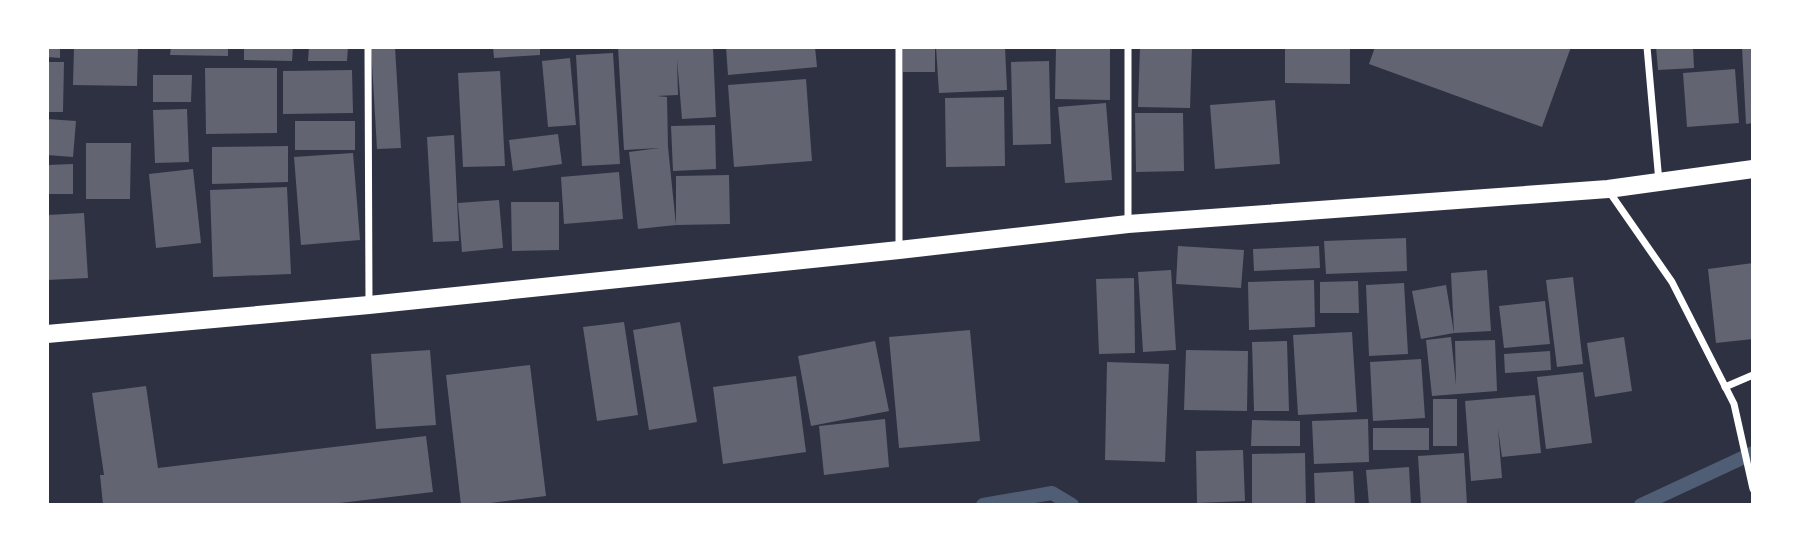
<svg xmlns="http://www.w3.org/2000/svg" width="1800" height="552" viewBox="0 0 1800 552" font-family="Jost,sans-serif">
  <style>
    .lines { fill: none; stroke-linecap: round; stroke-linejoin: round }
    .stream { stroke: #4f5d75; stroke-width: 14 }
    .building { fill: #626471 }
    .minor { stroke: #fff; stroke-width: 7 }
    .primary { stroke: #fff; stroke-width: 18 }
  </style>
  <rect width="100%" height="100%" fill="#2d3142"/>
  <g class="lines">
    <g class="stream">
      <path d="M983,505l69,-12 20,12"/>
      <path d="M1641,505l112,-52"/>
    </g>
  </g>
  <g class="building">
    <path d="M47,47h13v11l-13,-1z"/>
    <path d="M74,47h64l-1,39 -64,-1z"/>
    <path d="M171,47h57v9l-58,-1z"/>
    <path d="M244,47h49l-1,14 -48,-1z"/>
    <path d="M309,47h39l-1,14h-39z"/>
    <path d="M371,47h24l6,101 -24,1z"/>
    <path d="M493,47h47v8l-46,3z"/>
    <path d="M618,47h95l3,70 -34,2 -5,-60 1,36 -21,1 10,1 1,50 8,78 -38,4 -9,-77 30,-4 -35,2z"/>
    <path d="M726,47h89l2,20 -89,8z"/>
    <rect x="903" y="47" width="32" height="25"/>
    <path d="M936,47h69l2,43 -68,3z"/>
    <path d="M1056,47h54v53l-55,-1z"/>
    <path d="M1140,47h52l-2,61 -52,-1z"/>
    <path d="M1285,47h65v37l-65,-1z"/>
    <path d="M1375,47h196l-29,80 -173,-63z"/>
    <path d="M1656,47h37l1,21 -36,2z"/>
    <path d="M1742,47h11v76l-7,1z"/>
    <path d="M613,53l7,111 -38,2 -6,-111z"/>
    <path d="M570,58l6,67 -28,2 -6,-66z"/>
    <path d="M1049,61l2,83 -38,1 -2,-83z"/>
    <path d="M47,62h17l-1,50h-16z"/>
    <path d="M205,68h72v65l-71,1z"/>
    <path d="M1735,69l4,54 -52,4 -4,-54z"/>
    <path d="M352,70l1,43 -70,1v-43z"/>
    <path d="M500,71l5,95 -42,1 -5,-94z"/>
    <path d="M153,75h39l-1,27h-38z"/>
    <path d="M806,79l6,82 -78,6 -6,-82z"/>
    <path d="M1004,97l1,69 -59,1 -1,-69z"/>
    <path d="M1275,100l5,64 -65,5 -5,-64z"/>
    <path d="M1106,103l6,77 -47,3 -7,-76z"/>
    <path d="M187,109l2,53 -34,1 -2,-53z"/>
    <path d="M1135,113h48l1,58 -48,1z"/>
    <path d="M47,119l29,2 -3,36 -26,-2z"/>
    <rect x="295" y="121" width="60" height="29"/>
    <path d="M715,125l1,44 -43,2 -2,-45z"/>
    <path d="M558,134l4,30 -49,7 -4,-31z"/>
    <path d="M454,135l5,106 -26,1 -6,-105z"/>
    <path d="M86,143h45l-1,56h-44z"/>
    <path d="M288,146v36l-76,2v-37z"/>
    <path d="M353,153l7,87 -59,5 -7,-88z"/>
    <path d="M73,164v30h-26v-29z"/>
    <path d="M193,169l8,74 -45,5 -7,-74z"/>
    <path d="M619,172l4,47 -59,5 -3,-47z"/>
    <path d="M729,175l1,49 -54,1v-49z"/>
    <path d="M287,187l4,87 -78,3 -3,-87z"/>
    <path d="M499,200l4,48 -41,4 -4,-49z"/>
    <path d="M511,202h48v48l-47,1z"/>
    <path d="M84,213l4,65 -41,2v-65z"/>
    <path d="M1406,238l1,33 -81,3 -2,-33z"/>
    <path d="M1178,246l66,4 -3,38 -65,-4z"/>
    <path d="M1319,246l1,22 -66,3 -1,-22z"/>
    <path d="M1753,263v76l-37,4 -8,-74z"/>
    <path d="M1171,270l5,80 -33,2 -5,-80z"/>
    <path d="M1487,270l4,61 -37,2 -3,-60z"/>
    <path d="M1573,277l10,87 -26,3 -11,-87z"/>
    <path d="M1134,278l1,75 -36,1 -3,-75z"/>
    <path d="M1314,280l1,47 -66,3 -1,-48z"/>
    <path d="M1358,281l1,32h-39v-31z"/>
    <path d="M1404,283l4,71 -39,2 -3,-71z"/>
    <path d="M1446,285l8,48 -33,6 -9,-48z"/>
    <path d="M1545,301l5,43 -46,4 -5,-42z"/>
    <path d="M624,322l14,93 -41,6 -14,-94z"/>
    <path d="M680,322l17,100 -48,8 -16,-100z"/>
    <path d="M970,330l10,111 -81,7 -10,-111z"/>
    <path d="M1352,332l5,80 -59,3 -5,-80z"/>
    <path d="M1451,337l5,48 -1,-44 40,-1 2,51 -65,5 -6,-56z"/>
    <path d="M1624,337l8,54 -37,6 -8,-54z"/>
    <path d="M875,341l14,70 -78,15 -13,-70z"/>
    <path d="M1287,341l2,70h-35l-2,-69z"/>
    <path d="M430,350l6,75 -60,4 -5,-75z"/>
    <path d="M1186,350l62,1 -1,60 -63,-1z"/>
    <path d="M1550,351l1,19 -46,3 -1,-19z"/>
    <path d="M1421,359l4,59 -52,3 -3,-59z"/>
    <path d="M1107,362l62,2 -4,98 -60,-2z"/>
    <path d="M530,365l16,131 -71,9h-14l-15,-130z"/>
    <path d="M1583,372l9,71 -46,6 -9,-72z"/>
    <path d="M796,376l10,76 -83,12 -10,-77z"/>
    <path d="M146,386l12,82 268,-32 7,56 -110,13h-220l-3,-30h4l-12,-82z"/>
    <path d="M1535,395l6,58 -39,4 -4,-28 4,49 -31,3 -6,-80z"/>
    <rect x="1433" y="399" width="24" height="47"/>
    <path d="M885,419l4,48 -65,8 -5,-49z"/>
    <path d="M1368,419l1,43 -55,2 -2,-43z"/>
    <path d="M1252,420l48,1v25h-49z"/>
    <rect x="1373" y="428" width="56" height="22"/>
    <path d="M1243,450l2,51 -48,2 -1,-52z"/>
    <path d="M1305,453l1,52h-54v-51z"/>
    <path d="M1464,453l3,52h-46l-3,-49z"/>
    <path d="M1409,467l2,38h-42l-3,-35z"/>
    <path d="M1353,471l2,34h-40l-1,-32z"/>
  </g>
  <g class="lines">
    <g class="minor">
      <path d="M368,47l1,257"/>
      <path d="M899,47v202"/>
      <path d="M1128,47v177"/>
      <path d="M1647,47l12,135"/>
      <path d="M1608,190l64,92 62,122 19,85"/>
      <path d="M1725,387l28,-12"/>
    </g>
    <path class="primary" d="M47,334l322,-29 530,-55 229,-26 480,-35 145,-20"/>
  </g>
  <rect width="1800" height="552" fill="none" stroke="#ffffff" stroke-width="98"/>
</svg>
